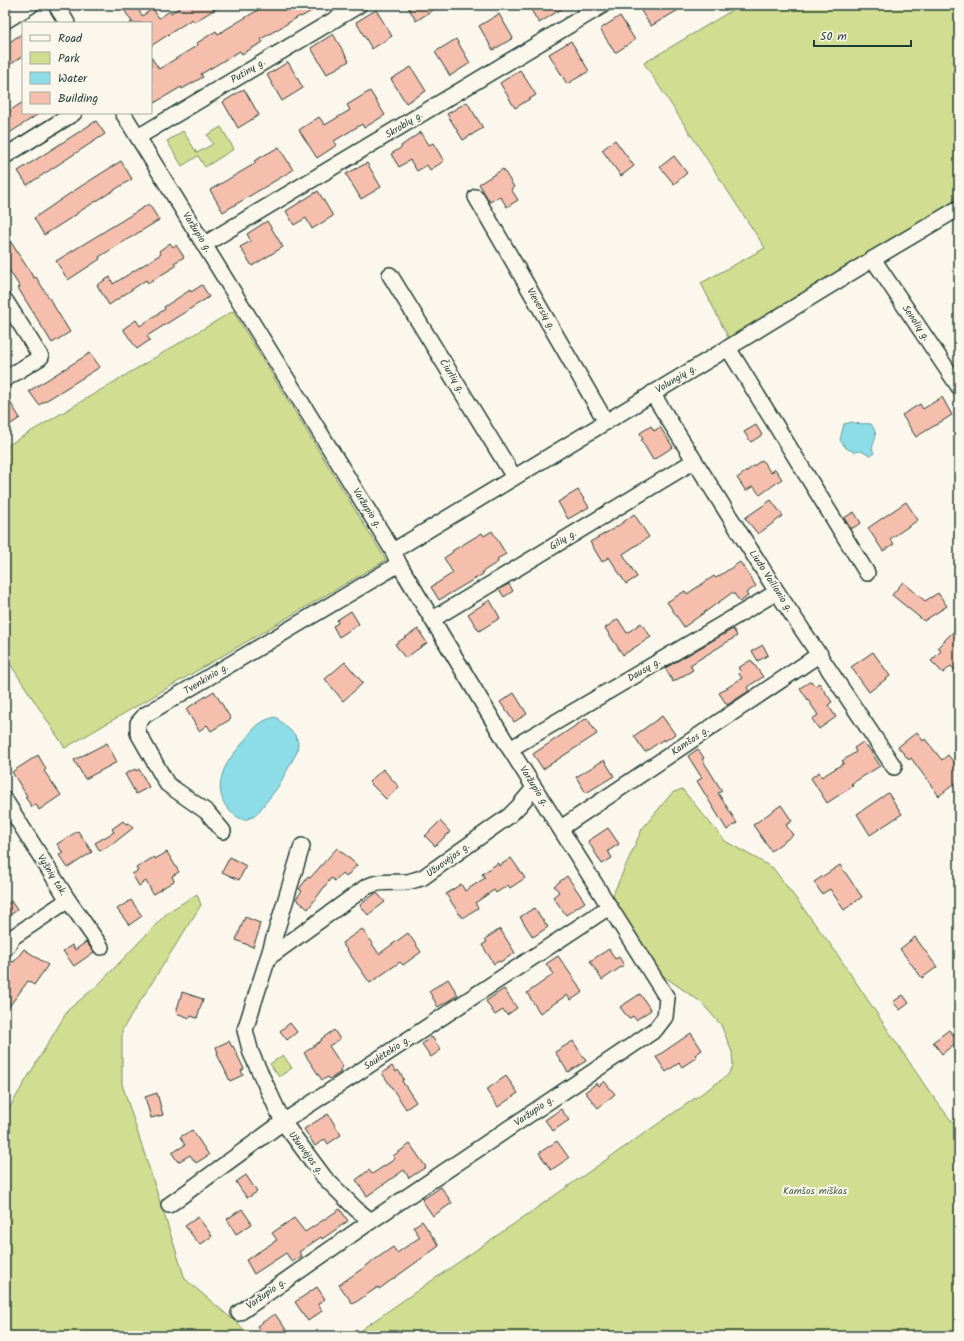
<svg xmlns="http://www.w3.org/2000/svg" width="964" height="1341" viewBox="0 0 964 1341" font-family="Kalam,sans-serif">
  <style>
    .green { fill: #d1de91; stroke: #788e62 }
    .water { fill: #8cdde7; stroke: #609d9f }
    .building { fill: #f6bead; stroke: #1f3d34 }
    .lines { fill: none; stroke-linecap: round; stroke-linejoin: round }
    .minor-casing { stroke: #1f3d34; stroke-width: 18 }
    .minor { stroke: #fbf7ec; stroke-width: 15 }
    .labels { text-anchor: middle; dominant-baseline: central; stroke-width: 4; stroke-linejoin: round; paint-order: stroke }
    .street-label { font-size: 10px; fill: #1f3d34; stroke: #fbf7ec }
    .park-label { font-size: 10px; fill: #435d47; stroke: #fbf7ec }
  </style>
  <rect width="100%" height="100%" fill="#fbf7ec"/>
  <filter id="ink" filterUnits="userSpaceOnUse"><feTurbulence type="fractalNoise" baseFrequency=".025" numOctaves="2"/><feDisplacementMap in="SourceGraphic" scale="8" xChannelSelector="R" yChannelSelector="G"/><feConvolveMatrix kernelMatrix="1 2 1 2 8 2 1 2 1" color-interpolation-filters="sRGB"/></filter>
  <g filter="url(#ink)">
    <g class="green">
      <path d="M741,5h218v196l-229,140 -29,-58 64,-35 -121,-185z"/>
      <path d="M221,127l13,22 -29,18 -7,-11 -16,10 -15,-25 16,-10 14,22 16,-9 -6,-9z"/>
      <path d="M233,311l153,249 -321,188 -60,-92v-209z"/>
      <path d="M682,789l43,52 48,27 60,80 95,142 31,41v205h-607l375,-260 6,-10 -1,-14 -11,-27 -20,-23 -45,-31 -45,-72 31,-70 30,-36z"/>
      <path d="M197,894l4,11 -79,125v54l63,195 67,57h-247v-221l63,-105 30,-25 70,-73z"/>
      <path d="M283,1055l9,13 -13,9 -9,-13z"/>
    </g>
    <g class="water">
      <path d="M852,422c7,3 12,1 19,2 7,10 5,13 1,24l2,5 -4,3 -9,-5 -7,1 -8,-4 -6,-8 4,-16z"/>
      <path d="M276,717l19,18 3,7 -1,10 -19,35 -23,29 -11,4c-25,-9 -30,-36 -16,-58 3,-6 9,-12 13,-17 10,-13 17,-25 35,-28z"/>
    </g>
    <g class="building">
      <path d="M121,5h15l6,11 9,-6v-4l8,12 11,-7 1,2 13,-8h38l-28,17 -2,-3 -41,27v-23h-21l2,-1z"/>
      <path d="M255,5h67l-21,12 -1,-1 -39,23 2,3 -21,12 -2,-3 -39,23 2,3 -21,12 -1,-2 -30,18v-48l8,12 39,-24 -1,-2 19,-12 2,3 40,-24z"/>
      <path d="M407,5h34l-25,16z"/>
      <path d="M528,5h40l-29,18z"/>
      <path d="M651,5h36l-36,21 -10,-15z"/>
      <path d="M376,10l16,26 -20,13 -16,-27z"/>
      <path d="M499,14l14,24 -20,12 -14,-24z"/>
      <path d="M620,16l15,24 -20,13 -15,-24z"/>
      <path d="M23,33v23l-18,12v-23z"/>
      <path d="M333,34l16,27 -22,13 -16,-26z"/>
      <path d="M456,39l14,24 -20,13 -15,-24z"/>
      <path d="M571,41l18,30 -22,13 -18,-30z"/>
      <path d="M288,62l15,26 -21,13 -15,-26z"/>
      <path d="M411,67l15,24 -20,12 -15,-24z"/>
      <path d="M520,70l16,25 -21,13 -15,-25z"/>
      <path d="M244,89l15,26 -21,13 -15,-26z"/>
      <path d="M370,91l15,24 -21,13 -2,-4 -28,17 3,4 -20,13 -18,-28 20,-13 6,8 25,-15 -3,-5z"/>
      <path d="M23,102v11h17l-35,23v-22z"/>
      <path d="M467,102l16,26 -20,12 -16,-26z"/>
      <path d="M96,121l9,13 -78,51 -9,-14z"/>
      <path d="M421,132l8,13 4,-2 11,18 -14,9 -3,-5 -10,6 -7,-11 -11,7 -8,-13 11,-7 -1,-1z"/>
      <path d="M615,140l19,26 -13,10 -19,-26z"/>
      <path d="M279,147l14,23 -70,42 -13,-22 46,-27 -2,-2z"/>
      <path d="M674,156l13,17 -13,11 -14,-17z"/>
      <path d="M121,161l11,18 -55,34v1l-33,21 -10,-17 38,-26z"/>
      <path d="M367,163l14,24 -20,12 -15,-25z"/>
      <path d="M503,169l11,18 -3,2 7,11 -11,7 -7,-11 -10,6 -11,-18z"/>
      <path d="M318,191l15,25 -21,13 -6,-11 -12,7 -8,-14z"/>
      <path d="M149,204l10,16 -60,37 1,2 -32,21 -12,-19z"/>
      <path d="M267,221l16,26 -31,19 -12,-19 11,-6 -4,-7z"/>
      <path d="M5,233l29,45 2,-1 34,55 -18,11 -34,-55 2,-1 -15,-23z"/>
      <path d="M170,243l3,4 3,-2 8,12 -10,6 2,3 -28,17 -2,-3 -37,25 -12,-20 13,-8 3,7 48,-30 -2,-3z"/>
      <path d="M202,285l7,12 -62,39 3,4 -13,9 -14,-20 13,-9 4,6 25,-17 -1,-2 26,-17 1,2z"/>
      <path d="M90,353l10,14 -61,38 -10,-14z"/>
      <path d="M5,394l15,24 -15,10z"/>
      <path d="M942,397l10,18 -36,22 -14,-22 18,-11 3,5z"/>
      <path d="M756,425l6,10 -11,7 -7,-10z"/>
      <path d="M651,426l3,5 6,-4 13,20 -20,13 -12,-20 2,-1 -3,-6z"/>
      <path d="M762,460l9,13 4,-4 7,10 -22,16 -7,-9 -7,5 -9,-13z"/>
      <path d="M578,490l11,17 -21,12 -10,-17z"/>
      <path d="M771,500l12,16 -25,18 -13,-16z"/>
      <path d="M906,502l12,18 -28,19 4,5 -11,7 -15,-23z"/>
      <path d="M854,512l7,11 -10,6 -7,-11z"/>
      <path d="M634,514l15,23 -26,17 14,23 -11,7 -17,-27 -7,5 -12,-20 28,-16z"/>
      <path d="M492,531l14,23 -9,5 1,3 -16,10 1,2 -44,26 -8,-13 22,-14 -9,-15 9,-6 -1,-1 30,-18 2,3z"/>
      <path d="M740,562l16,24 -10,7 2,3 -8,6 -7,-10 -49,35 -17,-25 18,-11 2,3 27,-18 2,2z"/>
      <path d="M903,582l22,19 13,-8 9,13 -23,15 -32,-26z"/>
      <path d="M509,584l4,7 -9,6 -5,-8z"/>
      <path d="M490,600l10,18 -21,13 -11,-17z"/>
      <path d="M351,611l8,13 -20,13 -6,-11 5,-3 -1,-3z"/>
      <path d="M618,619l9,14 14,-10 10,14 -28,18 -18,-27z"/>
      <path d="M959,626v48l-8,-8 -8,7 -12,-12 10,-10 -3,-4z"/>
      <path d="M418,629l9,14 -22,15 -10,-14z"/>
      <path d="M733,629l4,7 -47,29 3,5 -20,12 -8,-14z"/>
      <path d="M763,645l5,10 -10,6 -6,-10z"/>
      <path d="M873,652l17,24 -21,16 -18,-25z"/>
      <path d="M751,660l12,17 -16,10 2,4 -22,14 -8,-12 23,-15 -3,-4 2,-2 -3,-4z"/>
      <path d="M345,662l18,21 -20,18 -18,-22z"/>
      <path d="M811,681l4,5 4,-3 13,19 -4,3 8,12 -17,12 -7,-10 6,-4 -18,-27z"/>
      <path d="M214,691l17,28 -20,12 -4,-6 -8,6 -13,-22z"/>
      <path d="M514,693l13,21 -13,8 -14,-20z"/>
      <path d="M662,716l13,18 -10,7 -1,-2 -19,13 -11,-16z"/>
      <path d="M587,718l10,16 -54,35 -10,-15z"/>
      <path d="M917,732l6,9 2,-2 17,21 6,-5 11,14v11l-20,16 -28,-38 -2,2 -11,-13z"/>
      <path d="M863,742l3,5h2l12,19 -29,18 2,2 -26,17 -16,-25 8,-6 3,5 22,-14 -2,-2 14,-9 -2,-4z"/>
      <path d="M107,743l10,19 -32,17 -11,-19z"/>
      <path d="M698,749l6,9 -2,1 20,32 -4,2 19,30 -10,7 -30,-49 5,-3 -14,-22z"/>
      <path d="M38,755l8,14 -2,2 17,24 -22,15 -3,-6 -4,3 -7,-10 2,-1 -15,-24z"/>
      <path d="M604,760l10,16 -28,17 -10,-16z"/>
      <path d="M135,769l1,2 3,-2 10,18 -13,7 -11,-20z"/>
      <path d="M383,769l16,18 -13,12 -17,-17z"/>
      <path d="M888,793l14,21 -32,21 -13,-21z"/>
      <path d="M781,805l11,16 -6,4 7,10 -22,16 -18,-26z"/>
      <path d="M123,821l3,3 3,-1 4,5 -19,15 -14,8 -5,-8 19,-11 -2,-3z"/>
      <path d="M440,821l10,11 -15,14 -10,-10z"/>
      <path d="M608,828l11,16 -11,7 4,7 -10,6 -14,-23z"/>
      <path d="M78,831l14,21 -24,16 -9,-13 4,-2 -6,-9z"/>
      <path d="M337,848l20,17 -11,12 -4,-4 -7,8 -4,-3 -23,31 -12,-10 6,-8 -3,-2 9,-12 2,1z"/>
      <path d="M167,852l12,20 -7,4 2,5 -21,13 -7,-13 -7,5 -7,-12 6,-3 -2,-3 18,-11 1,2z"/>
      <path d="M230,857l16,9 -7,14 -17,-8z"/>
      <path d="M511,858l14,20 -15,10 -2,-3 -12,8 -2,-3 -19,13 3,5 -16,10 -16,-24 15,-10 4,7 20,-13 -3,-4 16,-11 1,3z"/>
      <path d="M840,865l22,32 -18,13 -14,-21 -8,5 -8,-12z"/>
      <path d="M567,876l18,26 -19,13 -13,-18 6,-5 -5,-6z"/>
      <path d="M376,893h1l8,9 -17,13 -8,-10z"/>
      <path d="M131,900l11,16 -13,9 -12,-16z"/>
      <path d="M11,901l6,9 -12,9v-13z"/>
      <path d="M534,908l14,19 -15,10 -13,-20z"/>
      <path d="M245,917l15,6 -2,8h1l-6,16 -17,-7z"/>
      <path d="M362,929l17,25 29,-21 13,19 -18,13 -3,-3 -30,21 -28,-40z"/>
      <path d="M500,929l15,24 -15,9 -1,-1 -5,3 -12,-19 5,-3 -2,-3z"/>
      <path d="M915,937l22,30 -15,11 -22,-29z"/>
      <path d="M86,942l8,10 -20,14 -11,-15 9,-6 3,5z"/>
      <path d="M24,949l24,16 -14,20 -6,-4 -23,31v-43l6,-8 3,1z"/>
      <path d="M609,949l6,10 4,-2 5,8 -22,15 -12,-19z"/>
      <path d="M558,956l25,36 -12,8 -4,-5 -27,18 -13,-20 27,-19 -8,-10z"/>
      <path d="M448,979l10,16 -20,12 -9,-16z"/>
      <path d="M504,989l13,19 -10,7 -4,-5 -8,5 -9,-14z"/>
      <path d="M182,992l21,7 -6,19 -6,-2 -1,2 -14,-5z"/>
      <path d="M640,994l11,16 -15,10 -3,-4 -4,3 -9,-12z"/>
      <path d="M903,995l6,8 -9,7 -7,-8z"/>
      <path d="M290,1023l7,9 -10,8 -7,-9z"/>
      <path d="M334,1030l6,9 -11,7 14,21 -4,3 2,2 -11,7 -2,-2 -6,3 -18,-27 18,-13 -1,-1z"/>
      <path d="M949,1030l9,11 -16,13 -9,-12z"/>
      <path d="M691,1033l11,17 -7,5 2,2 -15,10 -3,-4 -13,9 -10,-15z"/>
      <path d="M432,1037l9,13 -10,7 -9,-13z"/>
      <path d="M229,1041l3,6 1,-1 11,23 -3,2 2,4 -13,6 -13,-27 1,-1 -2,-6z"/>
      <path d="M573,1041l13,20 -18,11 -13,-20z"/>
      <path d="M392,1066l4,6 2,-2 6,9 -2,2 14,21 -10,7 -24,-36z"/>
      <path d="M506,1076l12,17 -20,14 -12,-17z"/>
      <path d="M604,1081l11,13 -17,14 -13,-16 12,-9 2,3z"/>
      <path d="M157,1093l6,22 -12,3 -6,-21z"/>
      <path d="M561,1109l8,11 -16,11 -8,-11z"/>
      <path d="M328,1114l13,21 -13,9 -3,-5 -10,7 -11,-17z"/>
      <path d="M192,1130l17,25 -13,8 -6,-8 -12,7 -6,-9 13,-8 -5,-8z"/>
      <path d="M557,1141l12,17 -18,12 -12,-17z"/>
      <path d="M410,1144l16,23 -17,11 -5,-8 -37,26 -11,-16 13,-10 3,4 23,-15 -2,-3z"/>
      <path d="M246,1175l11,17 -10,6 -11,-16z"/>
      <path d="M441,1187l11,16 -19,13 -11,-16z"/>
      <path d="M242,1209l10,15 -16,10 -9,-15z"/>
      <path d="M340,1209l8,12 -26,18 -1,-2 -22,15 3,4 -10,6 -6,-9 -32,21 -8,-14 31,-20 -5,-7 22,-15 11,14z"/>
      <path d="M198,1217l14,19 -12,9 -15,-19z"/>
      <path d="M422,1221l17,25 -60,43 -1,-2 -25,17 -14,-19 54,-38 4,6 23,-16 -7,-10z"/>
      <path d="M317,1287l8,12 -7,5 4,7 -14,10 -13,-19z"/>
      <path d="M275,1314l12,17 -8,5h-15l-7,-10z"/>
    </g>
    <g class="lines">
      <g class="minor-casing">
        <g id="minor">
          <path d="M56,5l11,18"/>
          <path d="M5,21l26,-16"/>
          <path d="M123,113l270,438 6,13 111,185 157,249 -2,19 -10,13 -284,191 -132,92"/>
          <path d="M138,137l221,-132"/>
          <path d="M5,156l69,-43"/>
          <path d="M476,197l130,225"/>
          <path d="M205,244l398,-239"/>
          <path d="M873,259l86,128"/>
          <path d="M390,275l124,202"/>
          <path d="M5,300l36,57 -36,22"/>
          <path d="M728,348l139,225"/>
          <path d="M652,393l125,199 117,175"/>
          <path d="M393,551l335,-203 145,-89 86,-51"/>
          <path d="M433,619l261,-158"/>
          <path d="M510,749l267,-157"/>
          <path d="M5,800l63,100 33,47"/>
          <path d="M561,828l259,-174"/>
          <path d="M223,831l-16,-19 -40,-28 -29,-51v-10l7,-8 254,-151"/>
          <path d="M302,846l-34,112 -23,72 6,23 32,69 41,55 32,32 15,12"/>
          <path d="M5,949l8,-12 55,-37"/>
          <path d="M268,958l98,-71c15,-7 25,-4 41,-5 5,-1 10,-3 15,-4l87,-62 10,-10 15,-18"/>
          <path d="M169,1205l114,-83 326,-215"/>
        </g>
      </g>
      <use href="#minor" class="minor"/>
    </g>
  </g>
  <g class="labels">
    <g class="street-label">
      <text transform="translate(248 71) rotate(-31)">Putinų g.</text>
      <text transform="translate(404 125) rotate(-31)">Skroblų g.</text>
      <text transform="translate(197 232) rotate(58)">Varžupio g.</text>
      <text transform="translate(541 309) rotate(60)">Vieversių g.</text>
      <text transform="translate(916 323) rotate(56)">Senolių g.</text>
      <text transform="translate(452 376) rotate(58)">Čiurlių g.</text>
      <text transform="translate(676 379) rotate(-31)">Volungių g.</text>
      <text transform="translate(367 508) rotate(58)">Varžupio g.</text>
      <text transform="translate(563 540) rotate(-31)">Gilių g.</text>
      <text transform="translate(771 581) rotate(57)">Liudo Vailionio g.</text>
      <text transform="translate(644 670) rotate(-31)">Dausų g.</text>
      <text transform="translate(206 679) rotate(-31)">Tvenkinio g.</text>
      <text transform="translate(690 741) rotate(-34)">Kamšos g.</text>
      <text transform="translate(534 786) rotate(58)">Varžupio g.</text>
      <text transform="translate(448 860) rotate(-36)">Užuovėjos g.</text>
      <text transform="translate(52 875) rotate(58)">Vyšnių tak.</text>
      <text transform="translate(387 1053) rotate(-33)">Saulėtekio g.</text>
      <text transform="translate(534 1111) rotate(-34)">Varžupio g.</text>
      <text transform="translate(306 1153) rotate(53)">Užuovėjos g.</text>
      <text transform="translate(266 1294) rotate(-35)">Varžupio g.</text>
    </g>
    <g class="park-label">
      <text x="815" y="1191">Kamšos miškas</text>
    </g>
  </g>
  <rect width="964" height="1341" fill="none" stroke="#fbf7ec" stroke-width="20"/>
  <rect x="10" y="10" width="944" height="1321" fill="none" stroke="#1f3d34" stroke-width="1.5" filter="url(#ink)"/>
  <rect x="22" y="22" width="130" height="92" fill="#fbf7ec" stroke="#a3ada2"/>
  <rect x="30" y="35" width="20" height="6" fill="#fbf7ec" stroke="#a3ada2"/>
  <text x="58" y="42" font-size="12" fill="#1f3d34">Road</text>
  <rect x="30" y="52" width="20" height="12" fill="#d1de91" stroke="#a3ada2"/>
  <text x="58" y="62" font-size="12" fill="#1f3d34">Park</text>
  <rect x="30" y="72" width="20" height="12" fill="#8cdde7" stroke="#a3ada2"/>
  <text x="58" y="82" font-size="12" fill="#1f3d34">Water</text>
  <rect x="30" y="92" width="20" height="12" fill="#f6bead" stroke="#a3ada2"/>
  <text x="58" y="102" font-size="12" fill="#1f3d34">Building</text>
  <path d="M814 40v6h97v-6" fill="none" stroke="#1f3d34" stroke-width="2"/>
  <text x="820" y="40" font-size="12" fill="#1f3d34" stroke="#fbf7ec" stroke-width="3" paint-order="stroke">50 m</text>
</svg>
